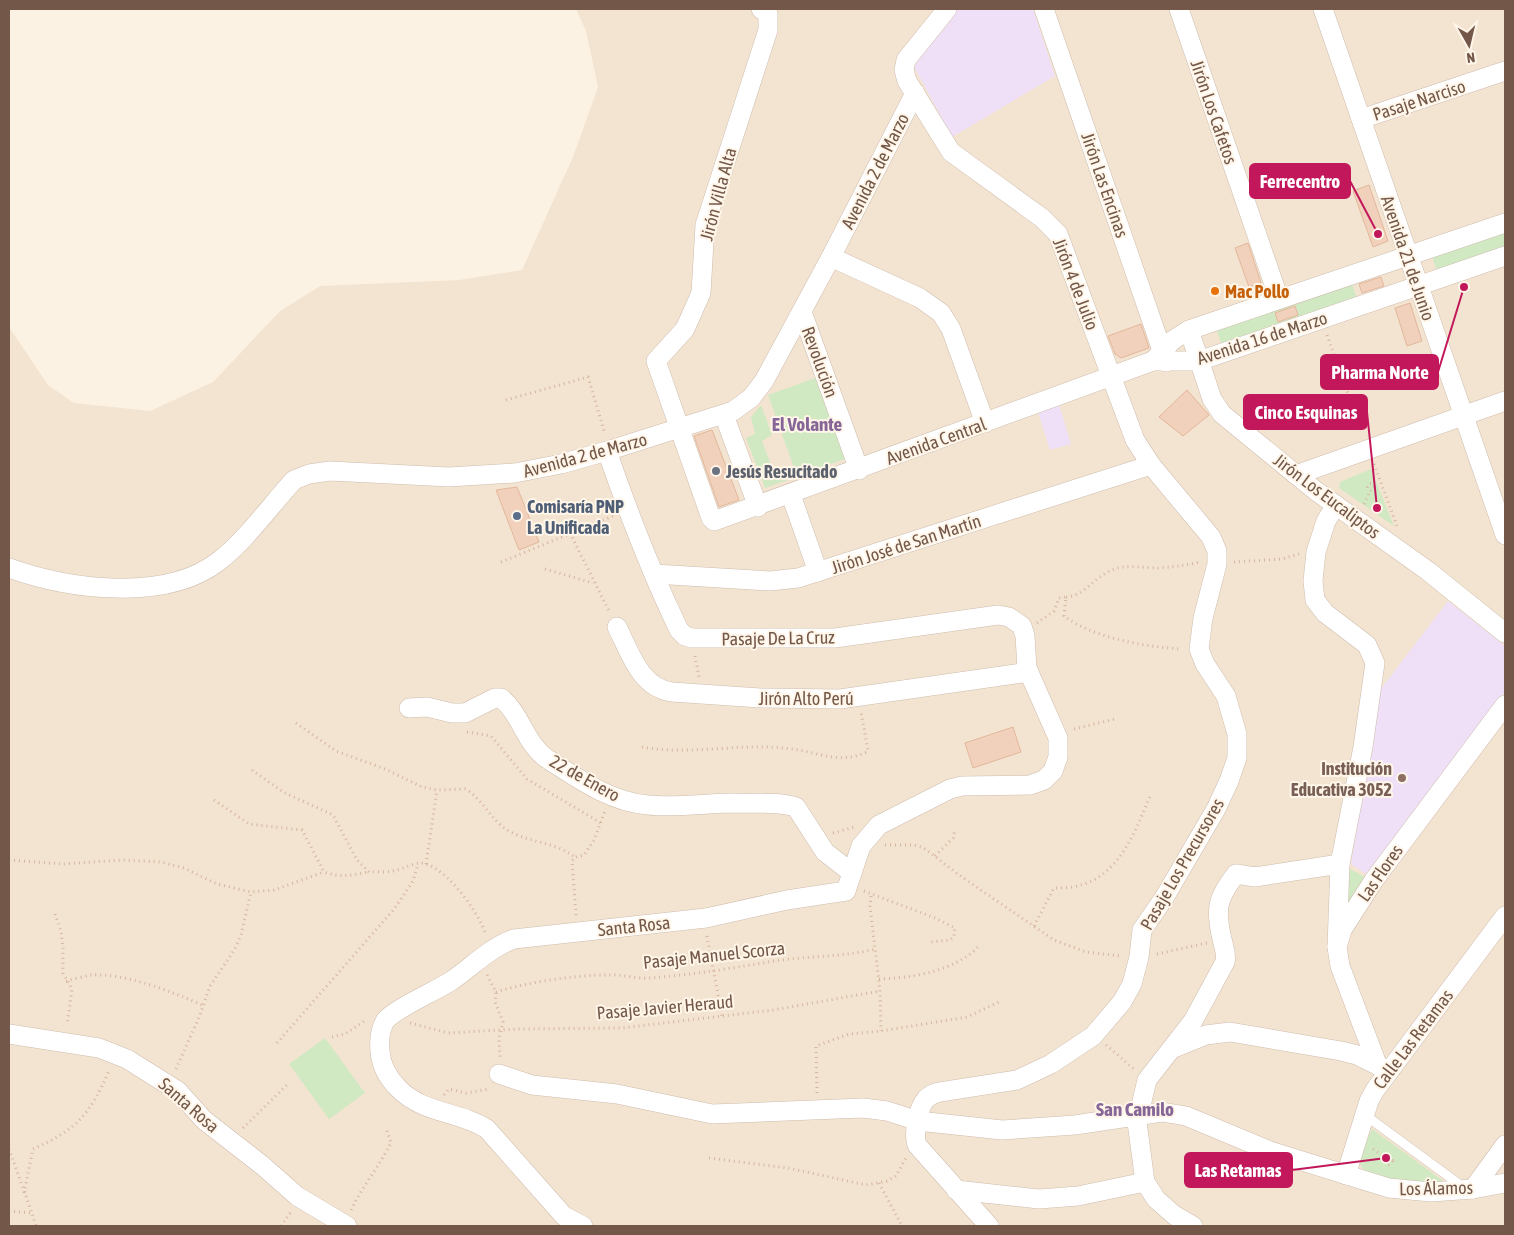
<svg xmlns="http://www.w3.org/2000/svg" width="1514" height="1235" viewBox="0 0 1514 1235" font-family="'Asap Condensed',sans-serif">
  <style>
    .residential { fill: #f3e4d1 }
    .education { fill: #efe0f8 }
    .green { fill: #d1e9c2 }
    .building { fill: #f1d1bb; stroke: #e3b79b }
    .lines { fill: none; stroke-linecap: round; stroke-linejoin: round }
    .service-casing { stroke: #cfbcad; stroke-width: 10 }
    .minor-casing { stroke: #cfbcad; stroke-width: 20 }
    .path { stroke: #d6b49e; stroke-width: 3; stroke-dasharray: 1 4; stroke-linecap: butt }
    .service { stroke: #fff; stroke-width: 9 }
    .minor { stroke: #fff; stroke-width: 19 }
    .food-dot { fill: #e8710a; stroke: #fff6e9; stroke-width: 2 }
    .worship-dot { fill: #6b7280; stroke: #fff6e9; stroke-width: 2 }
    .service-dot { fill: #5c6f8a; stroke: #fff6e9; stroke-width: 2 }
    .education-dot { fill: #8d6e63; stroke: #fff6e9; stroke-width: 2 }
    .labels { text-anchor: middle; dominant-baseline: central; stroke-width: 4; stroke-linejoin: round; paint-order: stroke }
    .street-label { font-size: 18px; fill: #735849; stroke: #fff6e9 }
    .food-label { font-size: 18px; font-weight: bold; fill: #c56008; stroke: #fff6e9; text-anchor: start }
    .worship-label { font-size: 18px; font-weight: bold; fill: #5b616d; stroke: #fff6e9; text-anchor: start }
    .service-label { font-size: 18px; font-weight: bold; fill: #4e5e75; stroke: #fff6e9; text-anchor: start }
    .education-label { font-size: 18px; font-weight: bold; fill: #785e54; stroke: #fff6e9; text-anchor: end }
    .neighbourhood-label { font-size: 19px; font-weight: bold; fill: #866597; stroke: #fff6e9 }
    .leader { fill: none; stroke: #c2185b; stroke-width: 2 }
    .callout-dot { fill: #c2185b; stroke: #fff6e9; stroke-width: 2 }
    .callout { fill: #c2185b; stroke: #c2185b; stroke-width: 2 }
    .callout-label { font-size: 19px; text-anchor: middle; font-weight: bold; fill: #fff }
  </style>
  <rect width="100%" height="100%" fill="#fcf2e3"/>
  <path class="residential" d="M576,9h929v1217h-1496v-899l39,58 26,18 76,8 63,-29 67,-71 40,-25 139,-6 63,-10 51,-113 25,-70 -12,-56z"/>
  <g class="education">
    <path d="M957,9h76l22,67 -103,61 -40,-74z"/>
    <path d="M1059,405l12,39 -21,6 -12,-38z"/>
    <path d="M1448,601l57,45v46l-139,182 -15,-10 29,-174z"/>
  </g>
  <g class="green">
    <path d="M1505,232v15l-68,24 -5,-14z"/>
    <path d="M1352,283l5,16 -135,46 -6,-16z"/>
    <path d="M815,378l30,81 -48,17 -29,-81z"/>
    <path d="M761,405l11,30 -10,6 11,29 11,-3 4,13 -23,8 -19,-50 9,-4 -4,-17z"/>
    <path d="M1371,469l23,57 -55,-38 1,-6z"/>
    <path d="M1346,867l21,11 -21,36z"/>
    <path d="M325,1038l40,55 -36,26 -40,-55z"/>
    <path d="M1372,1129l74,54c-16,0 -79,0 -85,-18 -4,-10 7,-26 11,-36z"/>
  </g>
  <g class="building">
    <path d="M1369,185l19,56 -15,6 -20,-56z"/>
    <path d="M1248,243l13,40 -12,4 -14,-39z"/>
    <path d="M1381,277l3,9 -22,7 -3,-9z"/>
    <path d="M1410,303l12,38 -15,5 -12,-38z"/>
    <path d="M1295,306l3,9 -20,7 -3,-9z"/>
    <path d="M1141,324l8,24 -28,10 -6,-4 -7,-18z"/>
    <path d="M1187,390l22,25 -26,21 -24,-19z"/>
    <path d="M712,430l27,70 -20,7 -25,-71z"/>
    <path d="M517,487l22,55 -20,8 -23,-60z"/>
    <path d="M1013,727l8,25 -48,16 -8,-25z"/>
  </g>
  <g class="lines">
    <g class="service-casing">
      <path id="service" d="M1365,1115l98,72"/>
    </g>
    <g class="minor-casing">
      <g id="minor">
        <path d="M761,9l7,5v16l-63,195 -4,68 -16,36 -29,32 55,157 3,3 439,-160h46l306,-105"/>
        <path d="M947,9l-41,51 -2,10 3,11 44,71 91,66 16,16 77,206 16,25 60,72 6,14v13l-14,54 -4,31 6,15 21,32 11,38v24l-8,23 -13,28 -52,89 -22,32 -3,27 -7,27 -10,18 -29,34 -42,28 -34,16 -77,12c-6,1 -10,3 -14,7 -8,9 -13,35 -9,46l72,81"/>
        <path d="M1044,9l122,353"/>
        <path d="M1179,9l100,290"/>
        <path d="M1323,9l182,526"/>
        <path d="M1361,119l144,-48"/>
        <path d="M831,257l89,41 21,15 10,16 34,94"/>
        <path d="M802,312l57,158"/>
        <path d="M1189,330l23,69 10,15 94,77 112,80 77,62"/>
        <path d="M1153,361l20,-21 16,-10 316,-107"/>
        <path d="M724,415l34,92"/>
        <path d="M1296,475l209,-74"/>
        <path d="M791,495l27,77"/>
        <path d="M1336,505l-10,16 -10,31 -3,29 2,19 10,13 42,32 8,18 -12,84 -23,117 -3,83"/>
        <path d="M9,568c59,21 156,35 210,-7 28,-22 51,-55 75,-81l15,-6 21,-3 119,6 66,-4 46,-9 46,-13 126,-40 18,-13 13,-17 67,-124 84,-164"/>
        <path d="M654,574l116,7 28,-3 353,-113"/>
        <path d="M617,627c13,25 23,61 55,65l88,6 80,1 189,-27"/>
        <path d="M409,708l18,-1 25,6h13l30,-15h6c20,16 24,45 45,60 31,20 64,44 102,47 29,3 59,-2 87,-2 19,1 43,-2 61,4l29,45 27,21"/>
        <path d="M9,1034l90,14 28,11 51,32 26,29 59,46 34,30 50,30"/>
        <path d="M1174,1048l32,-13 24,-3 111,19 16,4 26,13"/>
        <path d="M1377,1064l-37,-98 -3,-19 5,-17 32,-50 131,-175"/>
        <path d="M499,1074l33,11 85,9 95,20 151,-6 24,3 31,10 84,9 73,-5 87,-13 24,4 84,35 119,37 42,4 42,-3 32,-6"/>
        <path d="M1346,1175l23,-74 6,-11 130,-174"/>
        <path d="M1473,1189l32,-44"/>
        <path d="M956,1190l83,9 39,-3 67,-14"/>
        <path d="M583,1226l-19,-10 -77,-87c-28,-18 -64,-15 -89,-41 -10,-10 -17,-23 -18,-37 -1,-10 0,-21 5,-30 9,-12 51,-30 66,-40 21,-14 38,-33 63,-42l192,-21 81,-18 59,-9 15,-45 18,-21 71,-36 12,-3 68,-1 14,-5 9,-9 5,-14v-19l-31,-70 -2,-32 -3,-10 -13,-9 -11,-2 -163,23h-143l-7,-2 -6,-6c-28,-58 -51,-118 -72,-179"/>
        <path d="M1193,1226l-19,-11 -18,-16 -11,-17 -8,-60 10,-42 46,-59 32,-59c2,-8 -1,-14 -3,-23 -7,-30 -5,-41 14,-65l19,3 85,-13"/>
      </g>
    </g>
    <g class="path">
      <path d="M1327,335l35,98"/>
      <path d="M506,400l82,-23 17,57"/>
      <path d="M1374,464l23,62"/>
      <circle cx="1371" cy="487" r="3.5"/>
      <path d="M1364,504l6,-13"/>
      <path d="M570,533l40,80"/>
      <path d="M501,562l112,-46"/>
      <path d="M1234,562l48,-3 17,-5"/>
      <path d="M545,569l48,14"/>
      <path d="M1066,597c19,-1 28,-20 46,-27 14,-6 31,-2 46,-2 15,-1 28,-3 43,-6"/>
      <path d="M1037,623l17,-12 5,-13 7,-1 -2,19c29,22 82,31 118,33"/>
      <path d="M695,656l4,21"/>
      <path d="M296,723l40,28 49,18 37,18 15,3 28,-1c17,9 25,30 42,41 22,13 46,11 68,27"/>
      <path d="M1074,729l41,-10"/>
      <path d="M467,732l24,4 36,43 74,44"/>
      <path d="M642,747c49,9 100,-5 150,2 25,3 49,16 75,3l1,-2 -7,-38"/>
      <path d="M252,770l31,22 50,23 24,45 12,12c7,-1 16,1 23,-1 11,-1 24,-11 34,-7 23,7 53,49 60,71"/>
      <path d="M214,800l35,24 53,6 22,42c16,6 28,3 44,0"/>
      <path d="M833,833l21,-6"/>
      <path d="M885,845h29l10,3 35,27 95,65 32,12 35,4"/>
      <path d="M935,856l18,-18 2,-8"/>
      <path d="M9,860l54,4 59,-4 39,2 23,6 33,16 34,8 23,-2 50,-18"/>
      <path d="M426,864l11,-74"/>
      <path d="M864,891l71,27 20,10 -1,9 -4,3 -19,2"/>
      <path d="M871,896l-1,10 10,85 1,40"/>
      <path d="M55,914l6,17 2,17v25l9,16 -5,36"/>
      <path d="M576,915l-4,-54 3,-4 9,-2 10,-15 11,-29"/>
      <path d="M1034,926l20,-38c60,3 78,-49 97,-94"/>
      <path d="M707,936l15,80"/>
      <path d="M1157,954l50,-11"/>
      <path d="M487,975l9,17 -1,10 8,20 -4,17 1,18"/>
      <path d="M879,979c34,-1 77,-8 101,-34"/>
      <path d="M66,981c8,-2 18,-5 26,-6 34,-2 81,17 112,31"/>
      <path d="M496,992c32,-10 79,-17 112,-17 14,-1 28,4 42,3 41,-3 83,-10 124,-17 34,-5 68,-4 102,-12"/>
      <path d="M410,1023l38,10 69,-4 105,-1 151,-18 107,-19"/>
      <path d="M332,1037l13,-3 21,-14"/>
      <path d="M277,1043l118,-135 18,-27 5,-17"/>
      <path d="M1106,1045l28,24"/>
      <path d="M176,1069l24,-54 10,-29 25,-37 6,-14 10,-43"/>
      <path d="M817,1093l-1,-47 33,-12 32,-3 86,-14 34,-16"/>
      <path d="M444,1095l5,-6 17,4 23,-4"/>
      <path d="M243,1128l46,-45"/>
      <path d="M9,1149l23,64"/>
      <path d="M1373,1149l14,10"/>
      <circle cx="1389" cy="1161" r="3.5"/>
      <path d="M709,1158l79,10 78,17 21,-4 9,-5 10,-18"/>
      <path d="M879,1183l23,43"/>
      <path d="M24,1193l9,-44c45,-20 56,-34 76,-78"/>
      <path d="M351,1210c12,-24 28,-44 40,-67l-5,-15"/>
      <path d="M9,1211l23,2 4,13"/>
      <path d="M281,1226l10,-14"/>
    </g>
    <use href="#service" class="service"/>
    <use href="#minor" class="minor"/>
  </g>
  <circle class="food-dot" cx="1215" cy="291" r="5"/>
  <circle class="worship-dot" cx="716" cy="471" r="5"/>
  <circle class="service-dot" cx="517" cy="516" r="5"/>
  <circle class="education-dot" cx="1402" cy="778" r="5"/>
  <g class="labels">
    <g class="street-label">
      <text transform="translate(1419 100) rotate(-18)">Pasaje Narciso</text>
      <text transform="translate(1214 112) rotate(71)">Jirón Los Cafetos</text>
      <text transform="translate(875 171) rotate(-63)">Avenida 2 de Marzo</text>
      <text transform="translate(1105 185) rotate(71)">Jirón Las Encinas</text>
      <text transform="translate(718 194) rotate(-75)">Jirón Villa Alta</text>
      <text transform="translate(1408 258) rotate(71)">Avenida 21 de Junio</text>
      <text transform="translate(1076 284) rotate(69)">Jirón 4 de Julio</text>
      <text transform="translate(1262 338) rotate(-18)">Avenida 16 de Marzo</text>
      <text transform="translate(820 362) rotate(70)">Revolución</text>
      <text transform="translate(936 441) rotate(-20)">Avenida Central</text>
      <text transform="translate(585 455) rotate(-15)">Avenida 2 de Marzo</text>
      <text transform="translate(1327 496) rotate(37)">Jirón Los Eucaliptos</text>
      <text transform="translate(906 544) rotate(-18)">Jirón José de San Martín</text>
      <text transform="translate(778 638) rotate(-1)">Pasaje De La Cruz</text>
      <text x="806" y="698">Jirón Alto Perú</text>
      <text transform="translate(585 778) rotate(29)">22 de Enero</text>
      <text transform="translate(1182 864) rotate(-60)">Pasaje Los Precursores</text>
      <text transform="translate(1380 873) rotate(-55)">Las Flores</text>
      <text transform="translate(634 926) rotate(-6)">Santa Rosa</text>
      <text transform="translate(714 955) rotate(-6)">Pasaje Manuel Scorza</text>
      <text transform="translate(665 1007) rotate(-5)">Pasaje Javier Heraud</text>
      <text transform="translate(1413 1039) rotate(-53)">Calle Las Retamas</text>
      <text transform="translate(189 1105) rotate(41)">Santa Rosa</text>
      <text transform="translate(1436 1188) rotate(-1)">Los Álamos</text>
    </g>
    <g class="food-label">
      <text x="1225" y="291">Mac Pollo</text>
    </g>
    <g class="worship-label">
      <text x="726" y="471">Jesús Resucitado</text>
    </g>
    <g class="service-label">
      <text x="527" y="506">Comisaría PNP<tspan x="527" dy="21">La Unificada</tspan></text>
    </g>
    <g class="education-label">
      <text x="1392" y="768">Institución<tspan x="1392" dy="21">Educativa 3052</tspan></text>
    </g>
    <g class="neighbourhood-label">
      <text x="807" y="424">El Volante</text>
      <text x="1135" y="1109">San Camilo</text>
    </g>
  </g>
  <path class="leader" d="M1378 234L1350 181M1464 287L1438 372M1377 508L1367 412M1386 1158L1292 1170"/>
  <g class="callout-dot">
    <circle cx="1378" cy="234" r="5"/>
    <circle cx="1464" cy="287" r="5"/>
    <circle cx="1377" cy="508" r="5"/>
    <circle cx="1386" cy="1158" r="5"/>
  </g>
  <g class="callout">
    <rect x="1250" y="164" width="100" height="34" rx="5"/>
    <rect x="1321" y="355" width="117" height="34" rx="5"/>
    <rect x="1244" y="395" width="123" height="34" rx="5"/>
    <rect x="1185" y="1153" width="107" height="34" rx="5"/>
  </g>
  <g class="callout-label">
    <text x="1300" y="188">Ferrecentro</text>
    <text x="1380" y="379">Pharma Norte</text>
    <text x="1306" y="419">Cinco Esquinas</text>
    <text x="1238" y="1177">Las Retamas</text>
  </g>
  <rect width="1514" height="1235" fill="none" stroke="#735849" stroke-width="20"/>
  <g transform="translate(1469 45) rotate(172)" stroke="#fff6e9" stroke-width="4" paint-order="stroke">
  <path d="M0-4L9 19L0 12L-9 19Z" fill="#735849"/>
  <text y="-8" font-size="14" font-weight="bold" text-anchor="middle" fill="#735849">N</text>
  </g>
</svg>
